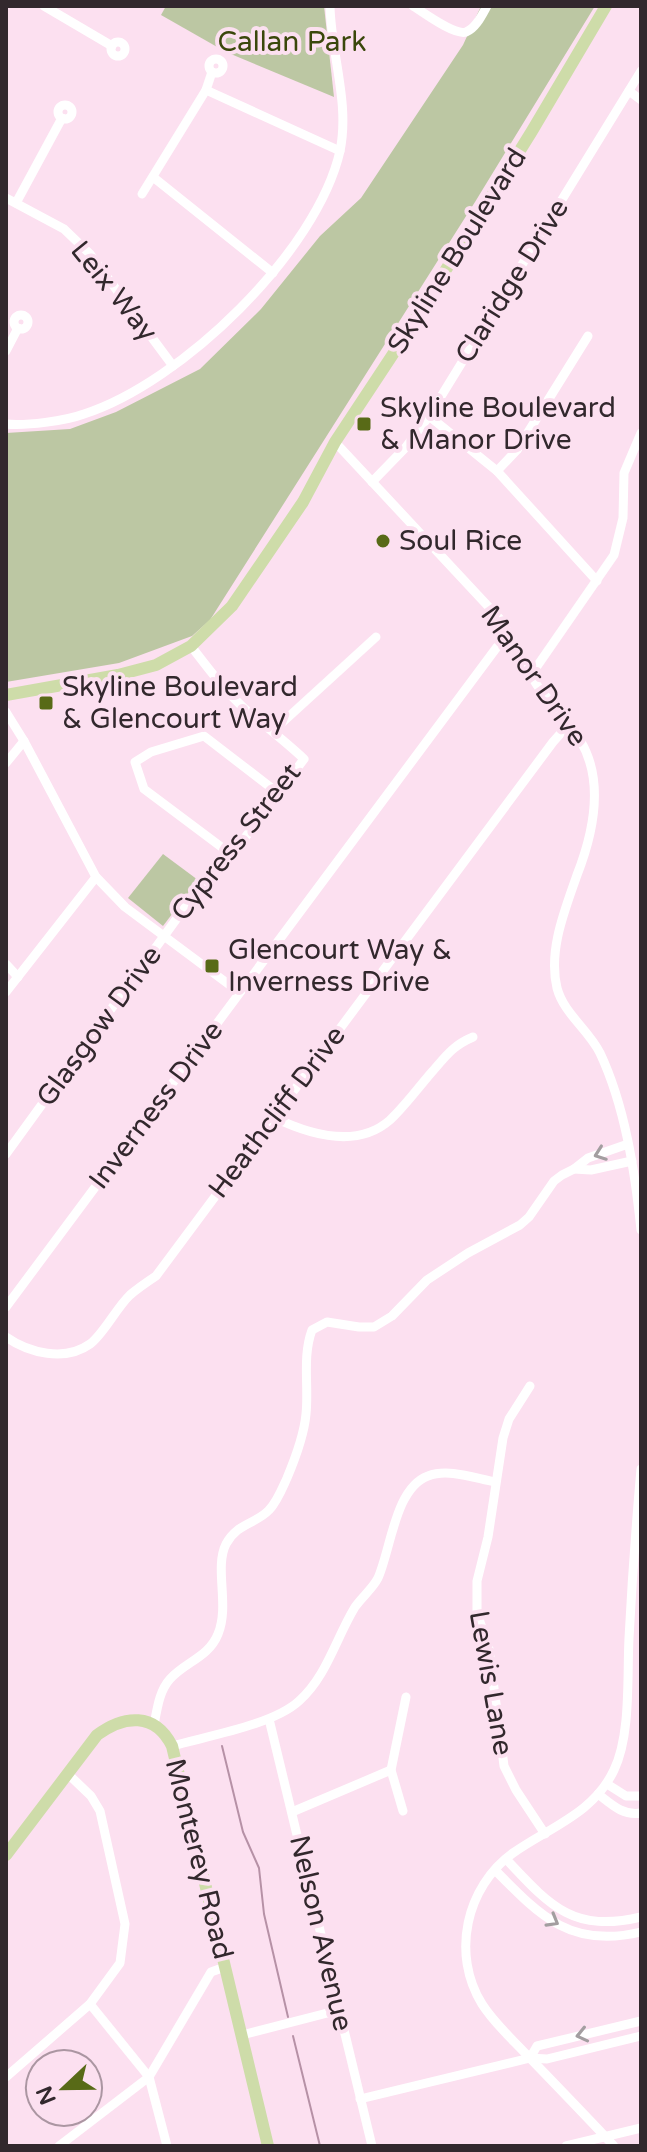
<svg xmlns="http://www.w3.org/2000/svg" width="647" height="2152" viewBox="0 0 647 2152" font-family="'Varela Round',sans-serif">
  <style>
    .green { fill: #bcc7a3 }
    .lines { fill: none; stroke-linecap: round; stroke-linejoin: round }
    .stream { stroke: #b691a6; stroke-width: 2 }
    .minor { stroke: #fff; stroke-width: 9 }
    .major { stroke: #cedca9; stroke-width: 12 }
    .oneway { stroke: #a39ea0 }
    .poi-dot { fill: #586a17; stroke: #fce0f0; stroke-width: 3 }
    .labels { text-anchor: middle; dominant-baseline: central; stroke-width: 8; stroke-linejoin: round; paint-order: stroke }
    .park-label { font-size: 28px; fill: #3a470b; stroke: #fce0f0 }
    .street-label { font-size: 28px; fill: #32282d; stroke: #fce0f0 }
    .poi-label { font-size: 28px; fill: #32282d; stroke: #fce0f0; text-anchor: start }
  </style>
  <rect width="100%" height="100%" fill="#fce0f0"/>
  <g class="green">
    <path d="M166,6h158l10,91 -108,-45 -65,-37z"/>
    <path d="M481,6h114l-120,196 -265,418 -18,16 -73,27 -113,19v-249l64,-4 46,-17 84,-43 61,-60 59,-73 41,-38 102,-153z"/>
    <path d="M163,854l35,26 -35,46 -35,-28z"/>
  </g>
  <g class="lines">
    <g class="stream">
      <path d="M222,1746l21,86 16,36 5,46 24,103"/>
      <path d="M293,2036l27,110"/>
    </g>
    <g class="minor">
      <path d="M44,6l68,40"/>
      <path d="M413,6c11,7 42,30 53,26 10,-4 16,-17 21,-26"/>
      <circle cx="118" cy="49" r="7"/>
      <circle cx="216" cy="66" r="7"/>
      <path d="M206,90l134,61"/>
      <path d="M629,91l12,9"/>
      <circle cx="65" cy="112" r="7"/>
      <path d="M153,177l120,96"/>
      <path d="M142,194l64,-104 6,-18"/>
      <path d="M6,198l58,31 26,25 83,112"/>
      <path d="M16,203l46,-85"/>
      <circle cx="21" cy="322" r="7"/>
      <path d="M6,351l12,-23"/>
      <path d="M429,416l68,55 100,110"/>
      <path d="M6,424c20,2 59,-3 78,-10 97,-31 233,-162 256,-263 10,-48 -9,-97 -10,-145"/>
      <path d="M335,442l165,177c14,22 24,47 39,69 14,17 30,33 41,52 25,41 13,94 -3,135 -12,35 -29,75 -20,113 7,26 31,41 43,65 25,53 35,119 41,177"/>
      <path d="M497,471l20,-21 71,-114"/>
      <path d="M372,482l34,-35 23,-31 212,-345"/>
      <path d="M531,675l83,-120 9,-37 1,-45 17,-40"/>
      <path d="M6,712l18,29 72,136 29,30 114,85"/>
      <path d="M273,731l103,-94"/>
      <path d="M6,763l18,-22"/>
      <path d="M232,855l-88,-66 -9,-27 16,-10 53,-16 74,57"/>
      <path d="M6,964l12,13"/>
      <path d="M6,992l90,-115"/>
      <path d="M273,1117c35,17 83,33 117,3 15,-14 28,-32 41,-47 15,-17 21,-27 42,-36"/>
      <path d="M6,1154l190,-262 11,-9 25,-28 72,-96c-19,-18 -39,-33 -59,-50 -20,-18 -37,-41 -54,-63"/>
      <path d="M574,1169l17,1 41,-9"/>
      <path d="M6,1307l491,-660 15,-9"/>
      <path d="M6,1337c23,16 59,25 84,7 13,-9 27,-37 40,-49 8,-7 17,-13 26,-19l397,-534 16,-18"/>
      <path d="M530,1386l-21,33 -6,19 -15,99 -11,44v32l12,36 15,117 12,24 29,44"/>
      <path d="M269,1719l103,427"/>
      <path d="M154,1725c3,-15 5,-34 16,-46 15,-17 39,-22 48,-45 12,-29 -4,-66 8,-90 11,-21 30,-20 43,-34 8,-8 13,-21 18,-32 8,-19 17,-42 19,-64 3,-28 -4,-57 6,-84l15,-8 32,5h15l18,-11 35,-36 41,-27 52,-28 9,-8 25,-36 8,-6 12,-6 14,-11 40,-14"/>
      <path d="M172,1746c35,-10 101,-21 127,-45 28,-25 37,-63 56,-94 7,-10 18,-19 23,-29 13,-29 17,-90 50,-102 20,-8 46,2 67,6"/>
      <path d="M607,1784l19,12h15"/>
      <path d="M598,1794c14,11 25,22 43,19"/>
      <path d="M403,1811l-12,-41 15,-73"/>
      <path d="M292,1812l99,-42"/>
      <path d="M506,1859c44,47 67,74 135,58"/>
      <path d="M495,1870c45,46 76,79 146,62"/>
      <path d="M90,2004l59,73 18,69"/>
      <path d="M242,2035l97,-25"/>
      <path d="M530,2058l7,-12 104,-25"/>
      <path d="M6,2077l84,-73 30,-41 5,-39 -25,-113 -9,-15 -24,-23"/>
      <path d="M360,2099l170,-41 17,1 94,-23"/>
      <path d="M59,2146l90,-69 62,-105 14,-5"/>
      <path d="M566,2146l75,-18"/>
      <path d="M614,2146c-29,-31 -58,-61 -88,-92 -15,-16 -32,-31 -44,-50 -31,-50 -16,-117 31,-151 37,-26 81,-40 101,-83 17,-35 13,-93 15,-132 3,-57 7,-113 12,-169"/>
    </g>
    <g class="major">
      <path d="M6,695l112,-20 38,-10 35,-19 41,-40 71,-104 32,-60 66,-100 131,-211 74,-125"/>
      <path d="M6,1855l91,-120c27,-20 58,-23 75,11l96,400"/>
    </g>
  </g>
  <defs><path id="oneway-chevron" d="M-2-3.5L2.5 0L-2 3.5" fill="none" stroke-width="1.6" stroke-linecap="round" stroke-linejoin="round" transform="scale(2)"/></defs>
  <g class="oneway">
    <use href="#oneway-chevron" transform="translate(600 1154) rotate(160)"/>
    <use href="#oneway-chevron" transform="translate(553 1921) rotate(30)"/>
    <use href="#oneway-chevron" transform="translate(582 2035) rotate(167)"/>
  </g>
  <g class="poi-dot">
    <rect x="356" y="416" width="16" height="16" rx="4"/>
    <circle cx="383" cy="541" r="8"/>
    <rect x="38" y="695" width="16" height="16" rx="4"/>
    <rect x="204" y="958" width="16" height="16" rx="4"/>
  </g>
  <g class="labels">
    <g class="park-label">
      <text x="292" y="42">Callan Park</text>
    </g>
    <g class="street-label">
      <text transform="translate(457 251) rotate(-58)">Skyline Boulevard</text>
      <text transform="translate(512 281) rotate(-58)">Claridge Drive</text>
      <text transform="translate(114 291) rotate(51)">Leix Way</text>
      <text transform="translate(534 676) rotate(55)">Manor Drive</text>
      <text transform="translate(236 842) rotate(-52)">Cypress Street</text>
      <text transform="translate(99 1026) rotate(-54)">Glasgow Drive</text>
      <text transform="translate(156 1105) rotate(-53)">Inverness Drive</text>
      <text transform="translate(277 1112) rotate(-53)">Heathcliff Drive</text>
      <text transform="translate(491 1683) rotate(80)">Lewis Lane</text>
      <text transform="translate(199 1859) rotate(76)">Monterey Road</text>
      <text transform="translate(321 1933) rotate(77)">Nelson Avenue</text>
    </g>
    <g class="poi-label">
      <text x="380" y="408">Skyline Boulevard<tspan x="380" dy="32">&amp; Manor Drive</tspan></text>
      <text x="399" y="541">Soul Rice</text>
      <text x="62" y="687">Skyline Boulevard<tspan x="62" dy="32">&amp; Glencourt Way</tspan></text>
      <text x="228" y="950">Glencourt Way &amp;<tspan x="228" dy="32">Inverness Drive</tspan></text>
    </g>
  </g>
  <rect width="647" height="2152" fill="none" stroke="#32282d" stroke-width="16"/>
  <g transform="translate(64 2088) rotate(248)"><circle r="38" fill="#fce0f0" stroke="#ab96a2" stroke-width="2"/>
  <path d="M0-6L14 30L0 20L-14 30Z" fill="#586a17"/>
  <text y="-12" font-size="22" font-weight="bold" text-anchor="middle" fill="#32282d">N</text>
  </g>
</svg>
